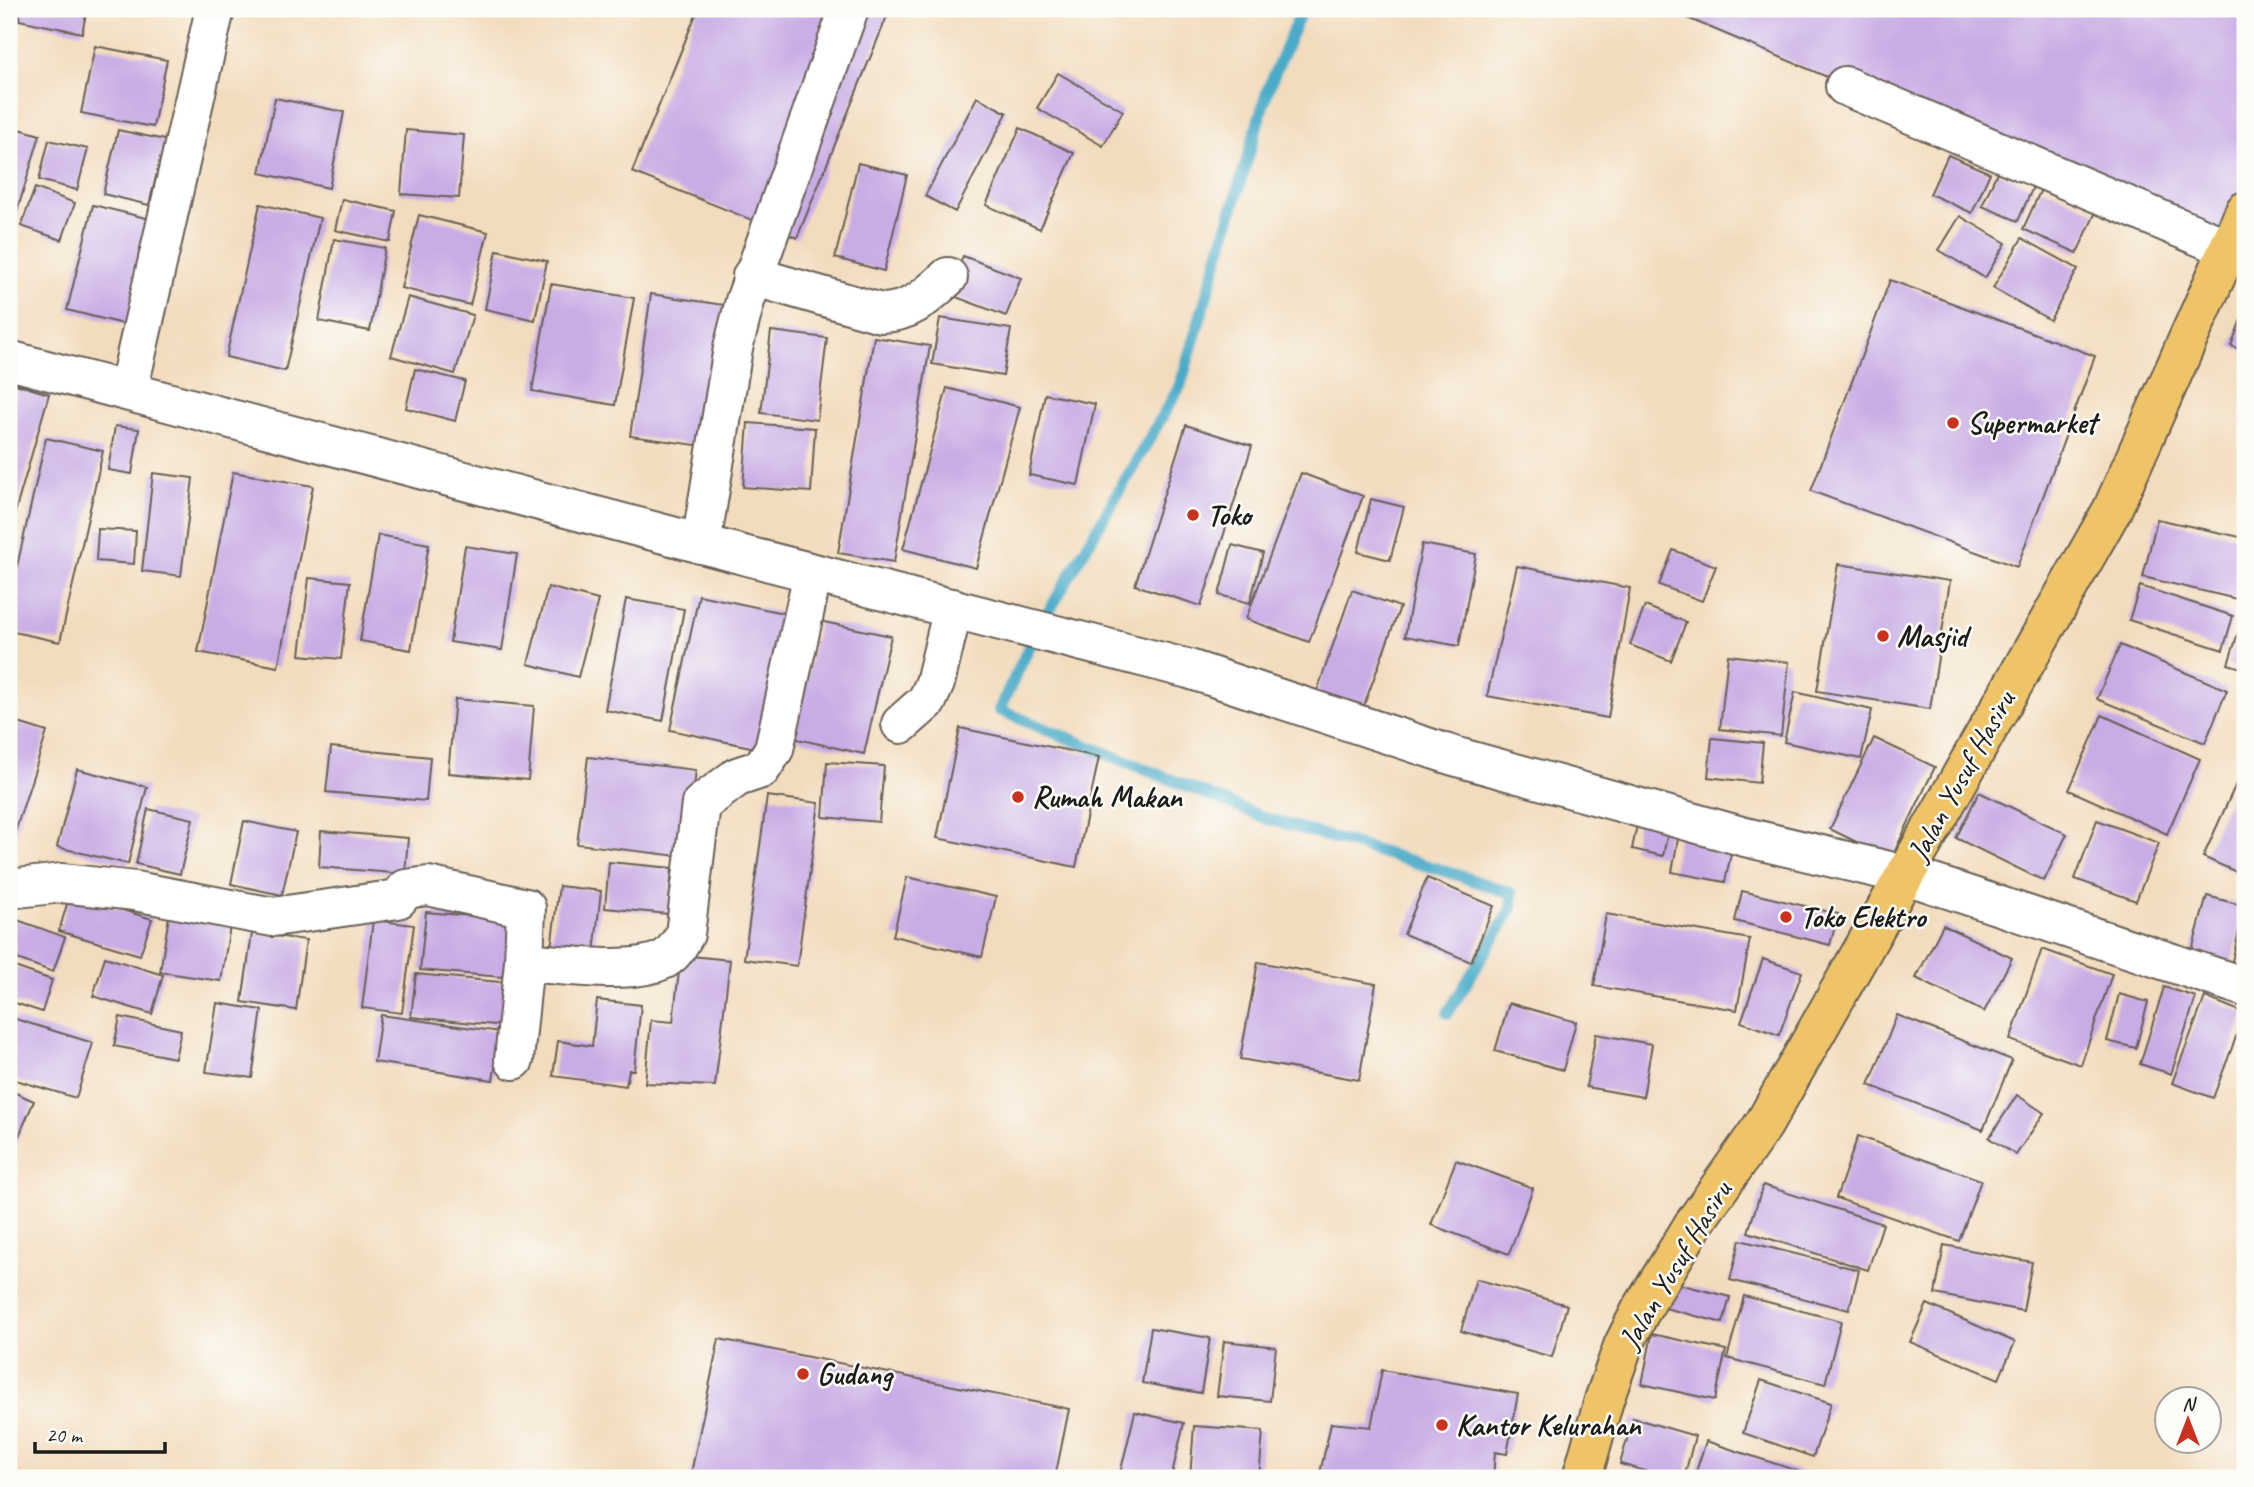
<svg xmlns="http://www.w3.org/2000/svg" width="2254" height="1487" viewBox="0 0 2254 1487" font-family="Caveat,sans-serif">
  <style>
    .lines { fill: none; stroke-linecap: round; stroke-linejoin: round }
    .stream { stroke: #4aabc9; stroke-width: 12 }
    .building { fill: #c8ace5 }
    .minor-casing { stroke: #675f55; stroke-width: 42 }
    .major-casing { stroke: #675f55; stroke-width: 42 }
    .minor { stroke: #fff; stroke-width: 38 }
    .major { stroke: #efc469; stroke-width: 38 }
    .poi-dot { fill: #c8321e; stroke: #fdfcf7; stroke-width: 2.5 }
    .labels { text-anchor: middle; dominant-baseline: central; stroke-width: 5; stroke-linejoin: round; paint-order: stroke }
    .poi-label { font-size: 30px; font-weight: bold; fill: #1c1c1c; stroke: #fdfcf7; text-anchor: start }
    .street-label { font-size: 30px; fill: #1c1c1c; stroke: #fdfcf7 }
  </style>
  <rect width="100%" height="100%" fill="#fdfcf7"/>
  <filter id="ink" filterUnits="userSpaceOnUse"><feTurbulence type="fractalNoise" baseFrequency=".0143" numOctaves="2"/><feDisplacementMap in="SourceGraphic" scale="14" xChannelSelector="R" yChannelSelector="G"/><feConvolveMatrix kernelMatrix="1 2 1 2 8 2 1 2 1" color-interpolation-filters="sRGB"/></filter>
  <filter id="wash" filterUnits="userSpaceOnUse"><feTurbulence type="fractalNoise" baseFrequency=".00686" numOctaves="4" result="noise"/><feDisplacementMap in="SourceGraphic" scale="28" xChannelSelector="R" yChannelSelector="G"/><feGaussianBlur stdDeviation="1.57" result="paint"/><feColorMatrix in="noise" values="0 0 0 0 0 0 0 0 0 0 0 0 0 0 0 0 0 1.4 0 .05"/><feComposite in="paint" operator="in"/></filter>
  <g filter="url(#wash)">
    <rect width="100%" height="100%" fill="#f2dcbe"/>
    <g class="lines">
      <path class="stream" d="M1302,9l-34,80 -88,297 -146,251 -35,73 266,108 193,57 54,19v14l-64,105"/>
    </g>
    <g id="blocks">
      <g class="building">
        <path d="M21,9h66l-5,24 -63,-13z"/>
        <path d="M698,9h192l-93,229 -165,-66z"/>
        <path d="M1666,9h579v171l-26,62z"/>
        <path d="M95,46l72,14 -14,67 -72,-14z"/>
        <path d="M1058,73l65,38 -20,35 -66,-38z"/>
        <path d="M977,97l30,16 -52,99 -30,-16z"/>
        <path d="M275,98l69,14 -15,76 -69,-15z"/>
        <path d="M9,126l31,9 -24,80 -7,-2z"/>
        <path d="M1020,128l54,25 -34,76 -54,-24z"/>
        <path d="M118,130l47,10 -16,65 -46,-11z"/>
        <path d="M406,130l58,5 -5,63 -58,-4z"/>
        <path d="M49,140l39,9 -11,41 -38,-10z"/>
        <path d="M1948,155l42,18 -18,40 -42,-19z"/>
        <path d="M858,163l49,12 -23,96 -49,-13z"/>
        <path d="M1997,172l36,15 -15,34 -36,-15z"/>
        <path d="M2042,187l54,25 -19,41 -54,-24z"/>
        <path d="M35,188l40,15 -13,37 -41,-14z"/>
        <path d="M342,199l54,12 -6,31 -55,-12z"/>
        <path d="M260,204l60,14 -35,153 -59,-14z"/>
        <path d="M93,205l65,16 -27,105 -64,-16z"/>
        <path d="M419,215l69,17 -18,73 -69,-17z"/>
        <path d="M1960,216l46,27 -21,35 -46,-28z"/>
        <path d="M2022,238l56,31 -28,51 -57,-32z"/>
        <path d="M334,239l51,9 -15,83 -51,-10z"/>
        <path d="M497,250l50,11 -12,59 -50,-11z"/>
        <path d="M963,256l58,22 -15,38 -58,-22z"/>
        <path d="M1890,280l205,76 -78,211 -206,-76z"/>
        <path d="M551,284l83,14 -19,107 -83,-14z"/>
        <path d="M651,294l73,11 -21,141 -73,-10z"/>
        <path d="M408,297l65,18 -18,59 -64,-18z"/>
        <path d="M2245,309v42l-14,-5z"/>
        <path d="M940,318l71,11 -8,47 -71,-12z"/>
        <path d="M771,331l56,7 -10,82 -56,-7z"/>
        <path d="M874,337l56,9 -36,216 -56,-9z"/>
        <path d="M415,369l50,12 -10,40 -49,-13z"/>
        <path d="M9,382l40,12 -37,129 -3,-1z"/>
        <path d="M947,388l73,19 -44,161 -73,-19z"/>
        <path d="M1045,394l50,10 -17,81 -49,-10z"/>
        <path d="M748,423l67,5 -4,64 -68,-5z"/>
        <path d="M1186,425l66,21 -51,160 -66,-21z"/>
        <path d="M115,426l24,3 -7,45 -24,-4z"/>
        <path d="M46,438l57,13 -43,191 -51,-11v-29z"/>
        <path d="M233,472l80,14 -35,181 -80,-15z"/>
        <path d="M153,473l40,5 -12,98 -39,-5z"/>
        <path d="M1301,473l62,23 -54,146 -63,-23z"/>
        <path d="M1371,499l33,8 -14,53 -32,-8z"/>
        <path d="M2157,519l88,19v63l-102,-24z"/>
        <path d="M98,529l38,2 -2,33 -38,-3z"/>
        <path d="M378,535l51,9 -18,106 -51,-9z"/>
        <path d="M1422,544l54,10 -17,92 -54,-10z"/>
        <path d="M1232,545l31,8 -13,50 -31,-8z"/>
        <path d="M465,546l52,8 -15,96 -52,-8z"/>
        <path d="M1673,550l43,16 -14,35 -43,-16z"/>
        <path d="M1838,564l112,17 -20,128 -113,-18z"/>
        <path d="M1517,566l113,22 -22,130 -121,-22z"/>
        <path d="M309,578l41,4 -9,77 -41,-4z"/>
        <path d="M2140,586l93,30 -10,34 -94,-30z"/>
        <path d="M548,587l50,13 -20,77 -50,-13z"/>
        <path d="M1352,590l48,17 -37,101 -48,-11z"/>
        <path d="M699,595l89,19 -28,135 -90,-19z"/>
        <path d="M626,599l58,10 -21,112 -58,-11z"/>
        <path d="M1645,606l41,16 -15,39 -41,-16z"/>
        <path d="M2243,618l2,1v50l-17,-5z"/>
        <path d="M819,621l72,15 -27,118 -71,-16z"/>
        <path d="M2120,645l107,45 -22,53 -108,-44z"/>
        <path d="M1728,655l61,7 -8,74 -61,-7z"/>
        <path d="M1795,692l77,18 -11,49 -77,-17z"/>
        <path d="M455,699l79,7 -6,74 -80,-7z"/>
        <path d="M2102,715l98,44 -33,75 -98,-44z"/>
        <path d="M9,720l38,12 -34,106 -4,-1z"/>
        <path d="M960,728l139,29 -23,110 -139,-29z"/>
        <path d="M1712,738l51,5 -4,40 -51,-6z"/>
        <path d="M1874,738l61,29 -44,92 -61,-30z"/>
        <path d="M331,747l99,10 -4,44 -100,-9z"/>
        <path d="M588,757l108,13 -10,87 -109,-13z"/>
        <path d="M827,762l57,4 -5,56 -56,-5z"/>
        <path d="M2245,764v112l-42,-19z"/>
        <path d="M77,769l70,18 -19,77 -71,-17z"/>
        <path d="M1979,792l88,42 -23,47 -88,-43z"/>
        <path d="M767,796l52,7 -22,163 -53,-7z"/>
        <path d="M148,809l45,10 -13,55 -44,-10z"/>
        <path d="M1638,820l31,7 -6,29 -31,-7z"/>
        <path d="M2097,820l62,23 -23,58 -61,-22z"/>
        <path d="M244,821l52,11 -14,63 -51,-11z"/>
        <path d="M321,831l87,7 -3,36 -86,-7z"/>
        <path d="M1679,833l54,11 -8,38 -53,-10z"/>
        <path d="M609,862l63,6 -4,46 -63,-6z"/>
        <path d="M907,877l89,20 -14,60 -89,-21z"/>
        <path d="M1427,878l67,28 -23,56 -67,-28z"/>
        <path d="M559,886l42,5 -7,62 -43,-5z"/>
        <path d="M1742,891l96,23 -8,31 -95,-24z"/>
        <path d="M70,894l82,25 -12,36 -81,-24z"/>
        <path d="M2207,896l38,10 -16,68 -23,-7 3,-12 -17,-5z"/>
        <path d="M170,910l61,10 -10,61 -61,-9z"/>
        <path d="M426,912l93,8 -5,58 -94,-8z"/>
        <path d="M1606,914l144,25 -13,71 -143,-24z"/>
        <path d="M9,917l56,20 -12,35 -44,-16z"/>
        <path d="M373,920l41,5 -12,88 -40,-5z"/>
        <path d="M1943,925l69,33 -28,54 -68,-34z"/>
        <path d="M252,933l54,7 -10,70 -54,-8z"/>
        <path d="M2042,949l70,25 -31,91 -71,-25z"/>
        <path d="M681,955l49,5 -15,126 -70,-3 6,-63 22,2z"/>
        <path d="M105,957l58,18 -11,39 -59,-18z"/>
        <path d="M1763,959l39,13 -23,63 -38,-13z"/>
        <path d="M1258,962l118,22 -17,96 -119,-21z"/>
        <path d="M9,965l43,15 -10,32 -33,-11z"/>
        <path d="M416,974l104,10 -4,43 -105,-10z"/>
        <path d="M2164,987l32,10 -25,77 -31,-10z"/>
        <path d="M2119,994l29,8 -12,46 -29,-7z"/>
        <path d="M2205,997l40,16 -32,85 -41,-15z"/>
        <path d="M597,1000l44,5 -7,65h-5l-3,16 -73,-10 5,-35 34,5z"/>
        <path d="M217,1003l45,7 -10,68 -46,-6z"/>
        <path d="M1509,1003l67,19 -13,48 -68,-19z"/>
        <path d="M381,1015l120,17 -8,48 -119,-18z"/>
        <path d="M1897,1015l115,45 -29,70 -114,-45z"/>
        <path d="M9,1017l84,26 -17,55 -67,-20z"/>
        <path d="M120,1017l61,13 -6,28 -61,-12z"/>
        <path d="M1596,1034l56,10 -9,53 -57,-10z"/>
        <path d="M9,1090l25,11 -19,44 -6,-3z"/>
        <path d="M2017,1095l27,18 -28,42 -27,-17z"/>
        <path d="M1858,1136l123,44 -22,61 -123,-43z"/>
        <path d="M1456,1160l77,28 -24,66 -78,-29z"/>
        <path d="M1763,1185l120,39 -15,46 -120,-38z"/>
        <path d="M1740,1240l119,30 -10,40 -119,-30z"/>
        <path d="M1944,1245l88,17 -9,49 -88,-17z"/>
        <path d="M1476,1279l91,26 -15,52 -91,-26z"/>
        <path d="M1667,1281l63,16 -7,26 -62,-16z"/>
        <path d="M1744,1296l97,25 -16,63 -98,-26z"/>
        <path d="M1927,1304l88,38 -16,37 -89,-37z"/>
        <path d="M1151,1328l59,10 -9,55 -59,-10z"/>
        <path d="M1652,1334l74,16 -11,50 -73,-16z"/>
        <path d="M719,1339l350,70 -14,69h-365z"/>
        <path d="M1224,1341l52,6 -6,54 -53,-5z"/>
        <path d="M1382,1370l136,24 -11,60 -12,-2 -2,26h-174l12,-55 40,4z"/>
        <path d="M1761,1380l70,23 -18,54 -70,-24z"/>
        <path d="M1135,1412l49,11 -13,55h-52z"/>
        <path d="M1633,1418l62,18 -11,42h-13l-51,-14z"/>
        <path d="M1194,1426l69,5 -4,47h-69z"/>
        <path d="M1706,1441l113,37h-125z"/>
      </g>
    </g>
  </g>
  <g filter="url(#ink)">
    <use href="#blocks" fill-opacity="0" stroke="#675f55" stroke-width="2"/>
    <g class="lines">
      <g class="minor-casing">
        <g id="minor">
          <path d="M1845,86l382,162"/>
          <path d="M752,276l129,37c30,0 46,-17 67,-36"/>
          <path d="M9,360l738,196 442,113 265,87 291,81 161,38 339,112"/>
          <path d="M128,391l87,-382"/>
          <path d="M701,544l32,-196 12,-47 104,-292"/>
          <path d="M901,724l26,-23 8,-18 18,-75"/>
          <path d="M9,889l53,-6 73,8 138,26 125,-18 8,-10 22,-3 98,22 -2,54c38,2 107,14 141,-3 10,-6 14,-15 20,-25l16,-130 36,-27 24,-8 13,-20 39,-176"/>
          <path d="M514,1060l10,-98"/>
        </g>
      </g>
      <g class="major-casing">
        <path id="major" d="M1582,1478l22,-78 19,-54 17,-34 53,-87 71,-101 348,-614 133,-299"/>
      </g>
      <use href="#minor" class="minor"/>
      <use href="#major" class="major"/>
    </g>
  </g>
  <g class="poi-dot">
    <circle cx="1953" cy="423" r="7"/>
    <circle cx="1193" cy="515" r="7"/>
    <circle cx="1883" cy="636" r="7"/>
    <circle cx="1018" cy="797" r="7"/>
    <circle cx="1786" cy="917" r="7"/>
    <circle cx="803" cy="1374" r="7"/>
    <circle cx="1442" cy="1425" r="7"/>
  </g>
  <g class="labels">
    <g class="poi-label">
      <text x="1967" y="423">Supermarket</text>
      <text x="1207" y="515">Toko</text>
      <text x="1897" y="636">Masjid</text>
      <text x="1032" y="797">Rumah Makan</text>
      <text x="1800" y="917">Toko Elektro</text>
      <text x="817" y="1374">Gudang</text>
      <text x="1456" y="1425">Kantor Kelurahan</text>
    </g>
    <g class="street-label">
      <text transform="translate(1961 776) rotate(-61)">Jalan Yusuf Hasiru</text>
      <text transform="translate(1675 1265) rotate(-59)">Jalan Yusuf Hasiru</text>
    </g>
  </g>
  <rect width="2254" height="1487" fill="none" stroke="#fdfcf7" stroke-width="35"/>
  <g transform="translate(2188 1420)"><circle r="33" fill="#fdfcf7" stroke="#a3a29f" stroke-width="2"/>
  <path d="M0-5L12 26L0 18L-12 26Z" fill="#c8321e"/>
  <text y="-10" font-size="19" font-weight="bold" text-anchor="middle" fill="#1c1c1c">N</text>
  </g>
  <path d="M35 1442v10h130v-10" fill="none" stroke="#1c1c1c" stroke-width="3.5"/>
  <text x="46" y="1442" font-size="21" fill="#1c1c1c" stroke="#fdfcf7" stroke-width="5" paint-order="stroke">20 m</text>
</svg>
